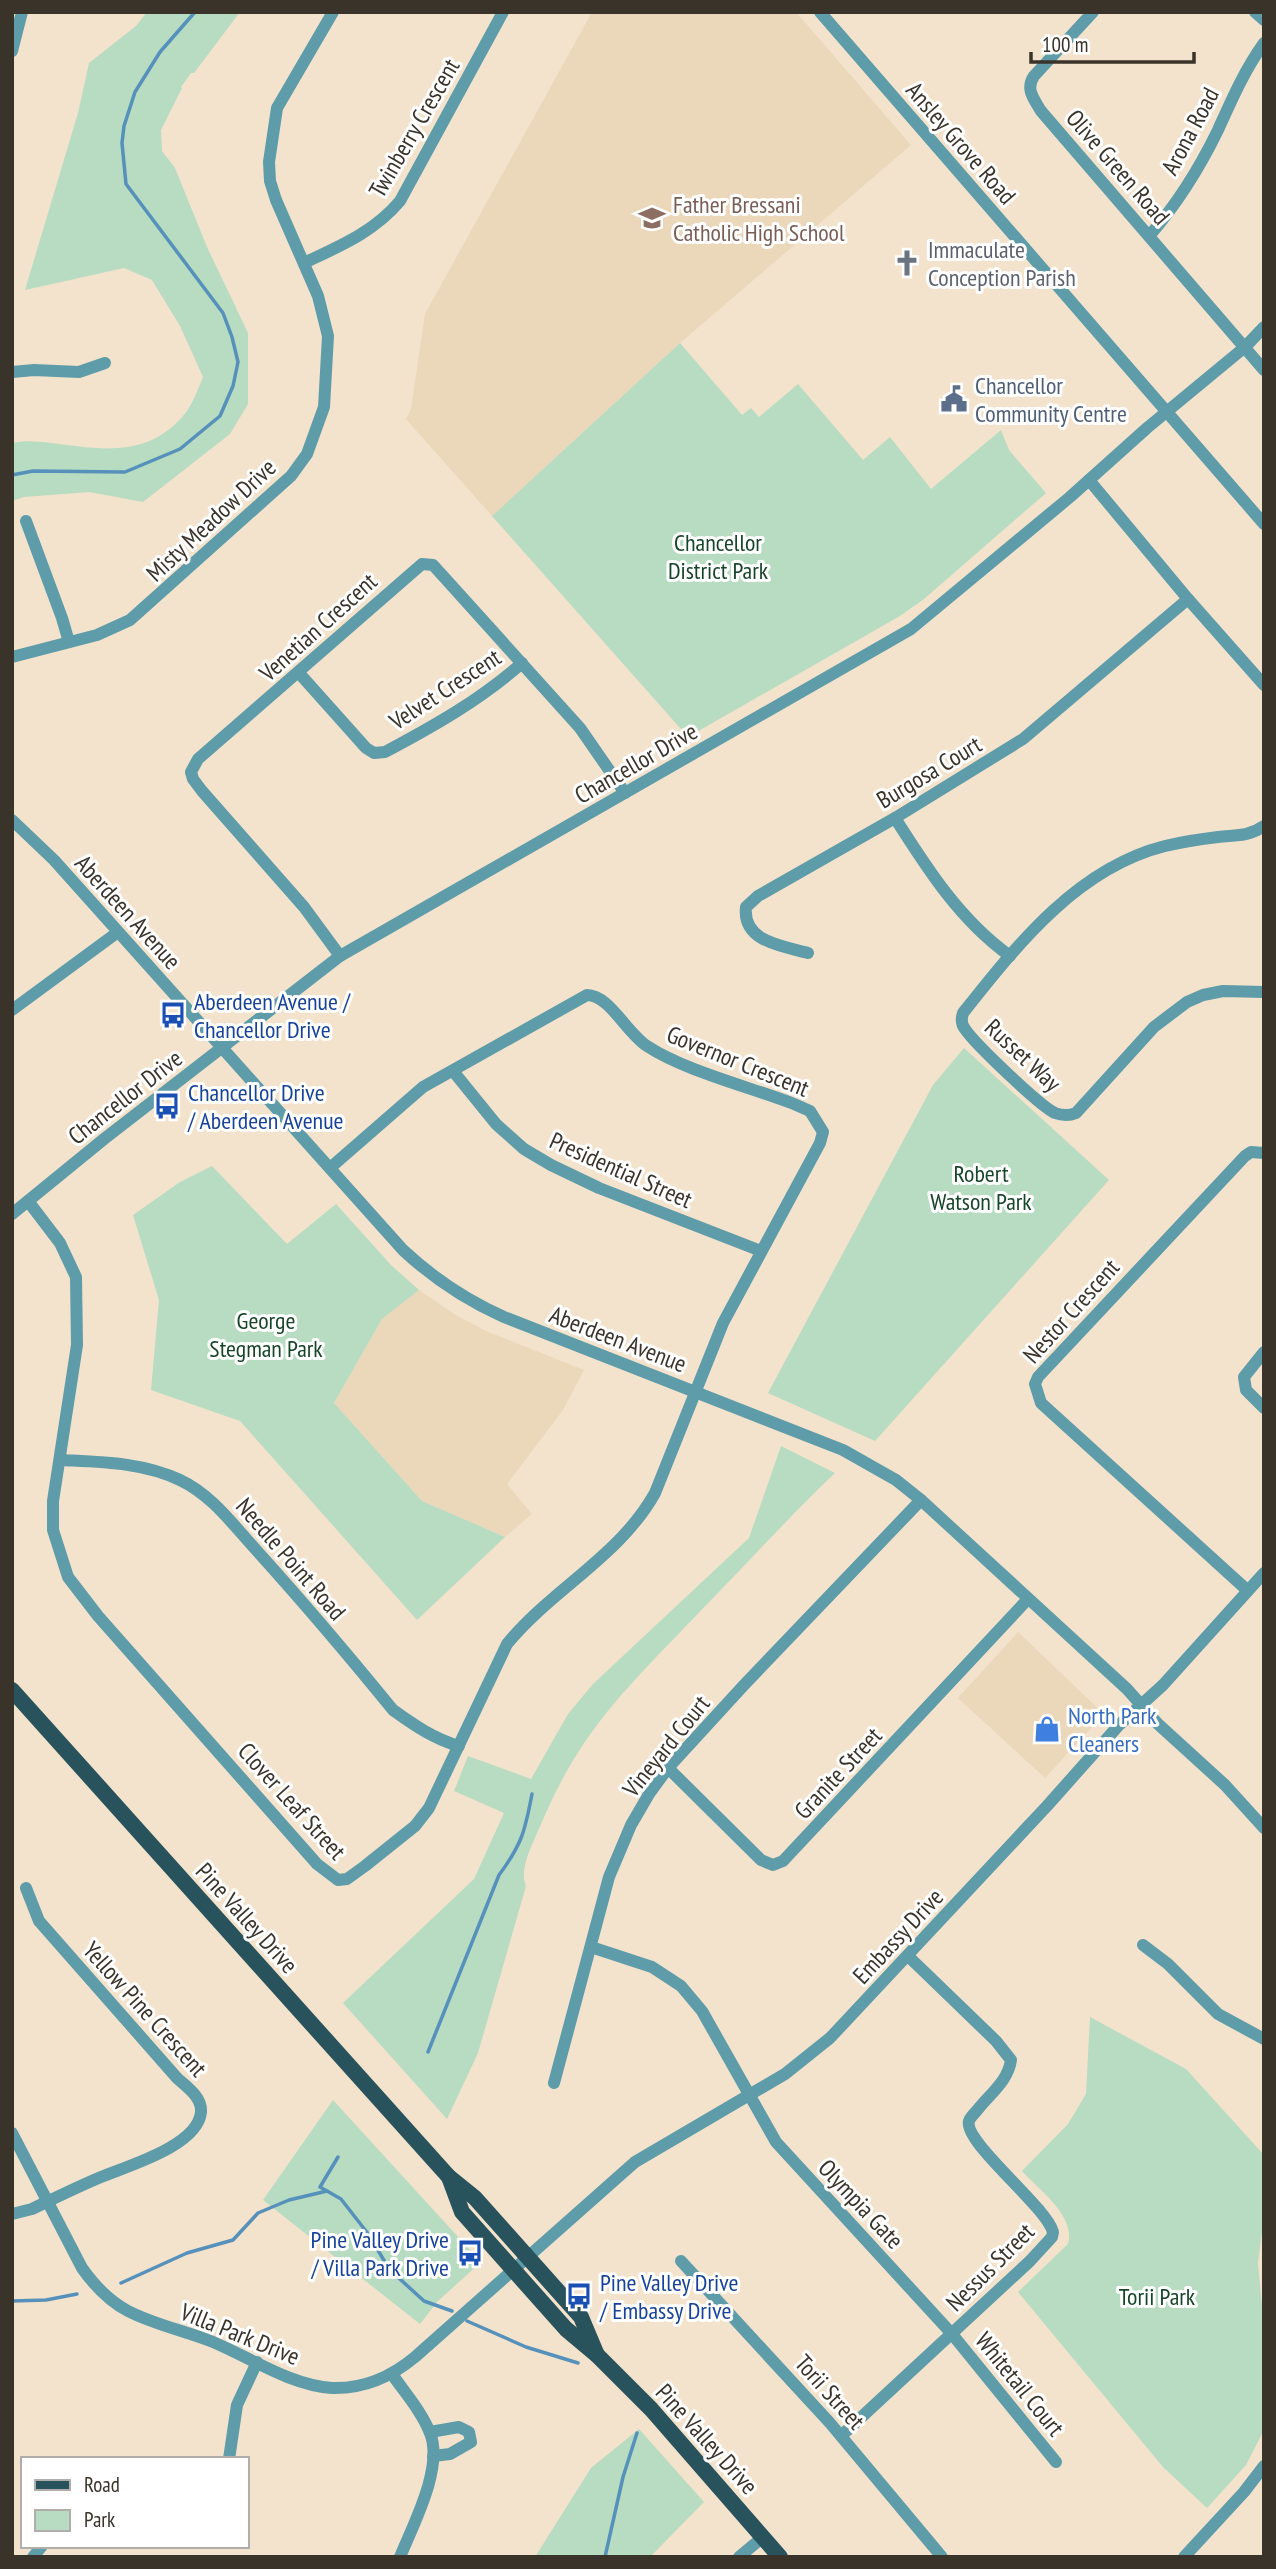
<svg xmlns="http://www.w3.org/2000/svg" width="1276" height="2569" viewBox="0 0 1276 2569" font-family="'PT Sans Narrow',sans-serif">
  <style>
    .built { fill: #ebd7b9 }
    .green { fill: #b7dcc1 }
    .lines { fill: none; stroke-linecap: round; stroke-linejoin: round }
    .stream { stroke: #5691bb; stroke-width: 3.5 }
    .minor { stroke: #5e9ca9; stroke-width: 12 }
    .major { stroke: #28535c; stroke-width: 16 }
    .labels { text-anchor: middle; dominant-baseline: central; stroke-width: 6; stroke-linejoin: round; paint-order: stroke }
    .street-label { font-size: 24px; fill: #3a332a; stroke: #fff }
    .education-label { font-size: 24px; fill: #785e54; stroke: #fff; text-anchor: start }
    .worship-label { font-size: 24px; fill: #5b616d; stroke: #fff; text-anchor: start }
    .service-label { font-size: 24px; fill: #4e5e75; stroke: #fff; text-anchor: start }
    .park-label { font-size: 24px; fill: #164529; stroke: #fff }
    .transit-label { font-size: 24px; fill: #164399; stroke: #fff; text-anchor: start }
    .shop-label { font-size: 24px; fill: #366cbe; stroke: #fff; text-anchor: start }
  </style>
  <rect width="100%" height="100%" fill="#f3e3cc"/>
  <g class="built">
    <path d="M592,12h204l115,133 -231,198 -188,173 -86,-97 5,-10 14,-95z"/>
    <path d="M419,1290l35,24 32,17 98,39 -21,40 -56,74 25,30 -27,23 -83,-36 -88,-98 48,-84z"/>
    <path d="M1018,1632l86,82 -59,64 -87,-80z"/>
  </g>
  <g class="green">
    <path d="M147,12h93l-46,61h-3l-10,14 1,1 -21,42 1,21 13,17 32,79 41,86v71l-18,30 -87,68 -54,-10 -65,5 -12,4v-58c18,-4 36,0 55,2 44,6 84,8 116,-29 9,-10 15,-27 20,-39l-23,-51 -28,-46 -28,-12 -99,22 53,-177 11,-50 47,-37z"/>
    <path d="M680,343l62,72 9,-7 8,9 39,-33 65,76 27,-23 41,52 70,-59 8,20 37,43 -122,106 -24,17 -212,121 -196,-221z"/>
    <path d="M964,1048l145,132 -234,261 -107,-48 165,-308z"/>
    <path d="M212,1166l75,78 49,-40 55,61 28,25 -37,29 -48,84 88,98 83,36 -88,83 -177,-199 -89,-31 8,-90 -26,-85 47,-33z"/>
    <path d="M781,1446l54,27c-43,41 -82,84 -123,126 -44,47 -99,98 -133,152 -17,26 -29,52 -41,80 -7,16 -19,39 -12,55l-48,167 -31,66 -104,-116 131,-124 30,-66 -50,-22 14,-35 63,23 37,-65 25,-30 156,-146z"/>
    <path d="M1090,2017l96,52 78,86v61l-6,47 6,66v101l-18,35 -39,43 -44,-41 -145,-175 50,-48c8,-28 -29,-54 -46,-73l46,-47 18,-30z"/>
    <path d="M333,2100l148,162 -44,40 -17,22 -157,-124z"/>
    <path d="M639,2429l65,73 -54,55h-115l56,-89z"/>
  </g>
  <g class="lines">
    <g class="stream">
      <path d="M12,475l21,-4 92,1 55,-23 40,-33 13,-30 5,-24 -6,-25 -9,-24 -97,-129 -4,-41 2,-17 11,-34 25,-40 35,-40"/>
      <path d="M428,2052l71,-177c23,-31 26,-44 33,-81"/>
      <path d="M338,2157l-18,30 21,12 28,36 20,34 35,32 28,10"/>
      <path d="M121,2283l66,-30 46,-13 25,-27 31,-13 38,-9"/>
      <path d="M12,2301l34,-1 31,-6"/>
      <path d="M467,2321l59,26 52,16"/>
      <path d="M605,2557l18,-80 14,-44"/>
    </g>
    <g class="minor">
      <path d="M820,12l444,512"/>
      <path d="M1093,12l-59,64c-9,13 0,23 7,35l223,259"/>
      <path d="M1255,12l9,8"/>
      <path d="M12,51l10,-39"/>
      <path d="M1150,235c27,-31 50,-68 68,-105 14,-31 26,-59 46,-87"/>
      <path d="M304,263c36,-17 70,-31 96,-62l103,-189"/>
      <path d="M12,372l22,-2 45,2 26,-9"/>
      <path d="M1089,480l99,119 76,86"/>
      <path d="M26,521l36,97 7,24"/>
      <path d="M12,657l85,-22 33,-15 161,-144 16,-22 17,-47 4,-71 -10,-40 -42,-96 -6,-19 -1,-19 8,-54 56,-96"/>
      <path d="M299,673l67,75 8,5 11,-1c49,-26 95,-52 137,-89"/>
      <path d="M895,818c33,52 65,102 115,138"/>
      <path d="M12,820l42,40 349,390c31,29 63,50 101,67l339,133 53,30 25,20 206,189 31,35 67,61 39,43"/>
      <path d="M1264,826c-16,11 -28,9 -46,11 -17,2 -36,5 -53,9 -88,22 -148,99 -202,167 -2,6 -2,11 2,16 10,15 75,77 90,84 8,3 14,3 21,0l78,-86 33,-25 16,-7 20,-4 41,1"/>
      <path d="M808,953c-25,-7 -66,-11 -62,-46l12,-11 137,-78 128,-79 165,-140"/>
      <path d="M340,956l-36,-49 -102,-116 -9,-12 -2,-7 7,-13 224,-195 11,1 10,11 137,152 45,65"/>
      <path d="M12,1010l106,-78"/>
      <path d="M453,1071l43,53 28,25 27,16 48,23 162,63"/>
      <path d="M28,1201l32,42 16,34 1,68 -24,156v29l15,47 30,39 219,248 21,16 9,-1 18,-13 50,-40 14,-18 78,-164c45,-55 113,-88 148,-151l68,-170 97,-180 3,-11 -13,-21 -16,-7c-44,-17 -109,-33 -147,-58 -21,-14 -38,-51 -60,-51l-164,92 -93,81"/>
      <path d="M12,1214l92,-75 236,-183 571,-327 159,-132 77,-69 98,-81 19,-20"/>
      <path d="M1264,1352l-20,25 2,13 18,18"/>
      <path d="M60,1460c40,2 82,2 120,20 32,15 54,46 78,72 46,51 91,104 135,158 21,15 41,29 66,36"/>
      <path d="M1247,1590l-206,-187 -6,-19 3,-7 207,-221 6,-4 13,1"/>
      <path d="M668,1768l93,92 12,5 10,-4 245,-262"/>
      <path d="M1143,1945l25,19 50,50 46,25"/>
      <path d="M591,1947l61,20 29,19 21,25 74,131 176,192 104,128"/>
      <path d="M554,2083l55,-206 22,-52 18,-31 19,-26 76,-83 177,-185"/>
      <path d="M12,2133l70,135c12,17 27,33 46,43 27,14 58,20 85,31 38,16 77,43 119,46 32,1 59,-11 83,-31l220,-195 150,-88 45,-36 217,-232 72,-81 44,-40 101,-112"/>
      <path d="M12,2214l20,-5c23,-11 45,-22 69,-32 26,-11 97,-31 100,-65 1,-15 -14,-25 -24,-34l-138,-157 -13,-33"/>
      <path d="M681,2261l149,162 112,134"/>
      <path d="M392,2374c13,19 30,38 38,59 14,34 -17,92 -30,124"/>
      <path d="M430,2432l29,-5 10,5 2,10 -21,12 -17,2"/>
      <path d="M841,2436l189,-175 22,-24 1,-5c-7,-26 -90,-90 -84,-111 1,-4 7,-9 10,-13 12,-15 29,-27 32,-48l-15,-19 -88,-85"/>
      <path d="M229,2459l8,-54 20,-43"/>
      <path d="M33,2557l9,-11"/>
      <path d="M739,2557l24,-20"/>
      <path d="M1184,2557l60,-65 20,-26"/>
    </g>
    <g class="major">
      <path d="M12,1690l437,487 26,21 106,119 16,38"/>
      <path d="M449,2177l13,35 104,117 31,26 54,54 129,148"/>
    </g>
  </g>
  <defs>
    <g id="school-bare" transform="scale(2.1)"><path d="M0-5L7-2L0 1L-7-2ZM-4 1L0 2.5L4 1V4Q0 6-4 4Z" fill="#8d6e63" stroke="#fff" stroke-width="2.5" paint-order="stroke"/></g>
    <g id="church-bare" transform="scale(2.1)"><path d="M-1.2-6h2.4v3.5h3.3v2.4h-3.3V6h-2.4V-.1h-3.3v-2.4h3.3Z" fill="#6b7280" stroke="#fff" stroke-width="2.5" paint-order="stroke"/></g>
    <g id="civic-bare" transform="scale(2.1)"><path d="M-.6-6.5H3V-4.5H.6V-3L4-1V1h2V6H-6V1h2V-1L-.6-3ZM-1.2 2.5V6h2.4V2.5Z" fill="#5c6f8a" stroke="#fff" stroke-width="2.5" paint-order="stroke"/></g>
    <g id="bus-bare" transform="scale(2.1)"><path d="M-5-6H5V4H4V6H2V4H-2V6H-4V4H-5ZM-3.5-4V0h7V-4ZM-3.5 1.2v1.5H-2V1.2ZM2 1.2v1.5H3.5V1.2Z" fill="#1a4fb4" stroke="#fff" stroke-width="2.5" paint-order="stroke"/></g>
    <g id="shop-bare" transform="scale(2.1)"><path d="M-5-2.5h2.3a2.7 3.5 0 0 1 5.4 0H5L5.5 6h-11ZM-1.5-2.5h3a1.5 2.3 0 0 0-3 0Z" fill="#3f7fe0" stroke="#fff" stroke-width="2.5" paint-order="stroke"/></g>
  </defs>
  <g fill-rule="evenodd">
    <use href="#school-bare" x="652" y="218"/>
    <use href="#church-bare" x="907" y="263"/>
    <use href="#civic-bare" x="954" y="399"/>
    <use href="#bus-bare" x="173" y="1015"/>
    <use href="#bus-bare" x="167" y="1106"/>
    <use href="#shop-bare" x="1047" y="1729"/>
    <use href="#bus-bare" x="470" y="2253"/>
    <use href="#bus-bare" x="579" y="2296"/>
  </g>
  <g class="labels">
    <g class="street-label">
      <text transform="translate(414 128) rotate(-60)">Twinberry Crescent</text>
      <text transform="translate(1190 131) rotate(-62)">Arona Road</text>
      <text transform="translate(961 143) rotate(49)">Ansley Grove Road</text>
      <text transform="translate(1118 167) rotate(49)">Olive Green Road</text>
      <text transform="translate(211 520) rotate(-43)">Misty Meadow Drive</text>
      <text transform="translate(318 627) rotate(-42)">Venetian Crescent</text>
      <text transform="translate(445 689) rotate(-33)">Velvet Crescent</text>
      <text transform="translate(636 763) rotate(-30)">Chancellor Drive</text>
      <text transform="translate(929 772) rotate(-31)">Burgosa Court</text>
      <text transform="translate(128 912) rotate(48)">Aberdeen Avenue</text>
      <text transform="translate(1023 1055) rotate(43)">Russet Way</text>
      <text transform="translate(738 1061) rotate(22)">Governor Crescent</text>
      <text transform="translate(125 1097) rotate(-38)">Chancellor Drive</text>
      <text transform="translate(621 1170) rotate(24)">Presidential Street</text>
      <text transform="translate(1071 1311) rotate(-48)">Nestor Crescent</text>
      <text transform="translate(618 1339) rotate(21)">Aberdeen Avenue</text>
      <text transform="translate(291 1559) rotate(49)">Needle Point Road</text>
      <text transform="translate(666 1746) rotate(-51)">Vineyard Court</text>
      <text transform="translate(838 1773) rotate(-47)">Granite Street</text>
      <text transform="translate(292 1801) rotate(48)">Clover Leaf Street</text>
      <text transform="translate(247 1918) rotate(48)">Pine Valley Drive</text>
      <text transform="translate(898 1936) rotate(-47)">Embassy Drive</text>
      <text transform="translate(145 2009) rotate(48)">Yellow Pine Crescent</text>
      <text transform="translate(861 2204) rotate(47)">Olympia Gate</text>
      <text transform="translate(990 2267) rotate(-45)">Nessus Street</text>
      <text transform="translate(240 2334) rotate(22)">Villa Park Drive</text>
      <text transform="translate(1020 2384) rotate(51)">Whitetail Court</text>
      <text transform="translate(830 2392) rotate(48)">Torii Street</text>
      <text transform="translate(707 2439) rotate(48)">Pine Valley Drive</text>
    </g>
    <g class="education-label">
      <text x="673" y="204">Father Bressani<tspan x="673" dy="28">Catholic High School</tspan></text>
    </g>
    <g class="worship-label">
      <text x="928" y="249">Immaculate<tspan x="928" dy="28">Conception Parish</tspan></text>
    </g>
    <g class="service-label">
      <text x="975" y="385">Chancellor<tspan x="975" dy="28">Community Centre</tspan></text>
    </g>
    <g class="park-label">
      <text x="718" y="542">Chancellor<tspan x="718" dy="28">District Park</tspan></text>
      <text x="981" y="1173">Robert<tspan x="981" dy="28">Watson Park</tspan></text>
      <text x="266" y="1320">George<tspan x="266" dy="28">Stegman Park</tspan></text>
      <text x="1157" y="2296">Torii Park</text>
    </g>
    <g class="transit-label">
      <text x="194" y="1001">Aberdeen Avenue /<tspan x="194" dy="28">Chancellor Drive</tspan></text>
      <text x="188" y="1092">Chancellor Drive<tspan x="188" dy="28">/ Aberdeen Avenue</tspan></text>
      <text x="449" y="2239" text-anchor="end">Pine Valley Drive<tspan x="449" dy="28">/ Villa Park Drive</tspan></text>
      <text x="600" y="2282">Pine Valley Drive<tspan x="600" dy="28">/ Embassy Drive</tspan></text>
    </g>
    <g class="shop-label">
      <text x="1068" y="1715">North Park<tspan x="1068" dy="28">Cleaners</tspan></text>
    </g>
  </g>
  <rect width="1276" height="2569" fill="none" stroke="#3a332a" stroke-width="28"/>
  <rect x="21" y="2457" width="228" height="91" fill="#ffffff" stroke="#b0adaa" stroke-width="2"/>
  <rect x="35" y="2480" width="35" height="10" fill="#28535c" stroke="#b0adaa" stroke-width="2"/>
  <text x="84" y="2492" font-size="21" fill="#3a332a">Road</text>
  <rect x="35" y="2510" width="35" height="21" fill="#b7dcc1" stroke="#b0adaa" stroke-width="2"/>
  <text x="84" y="2527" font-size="21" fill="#3a332a">Park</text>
  <path d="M1031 52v10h163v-10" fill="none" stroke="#3a332a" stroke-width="3.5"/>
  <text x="1042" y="52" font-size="21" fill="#3a332a" stroke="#ffffff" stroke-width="5" paint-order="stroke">100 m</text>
</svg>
